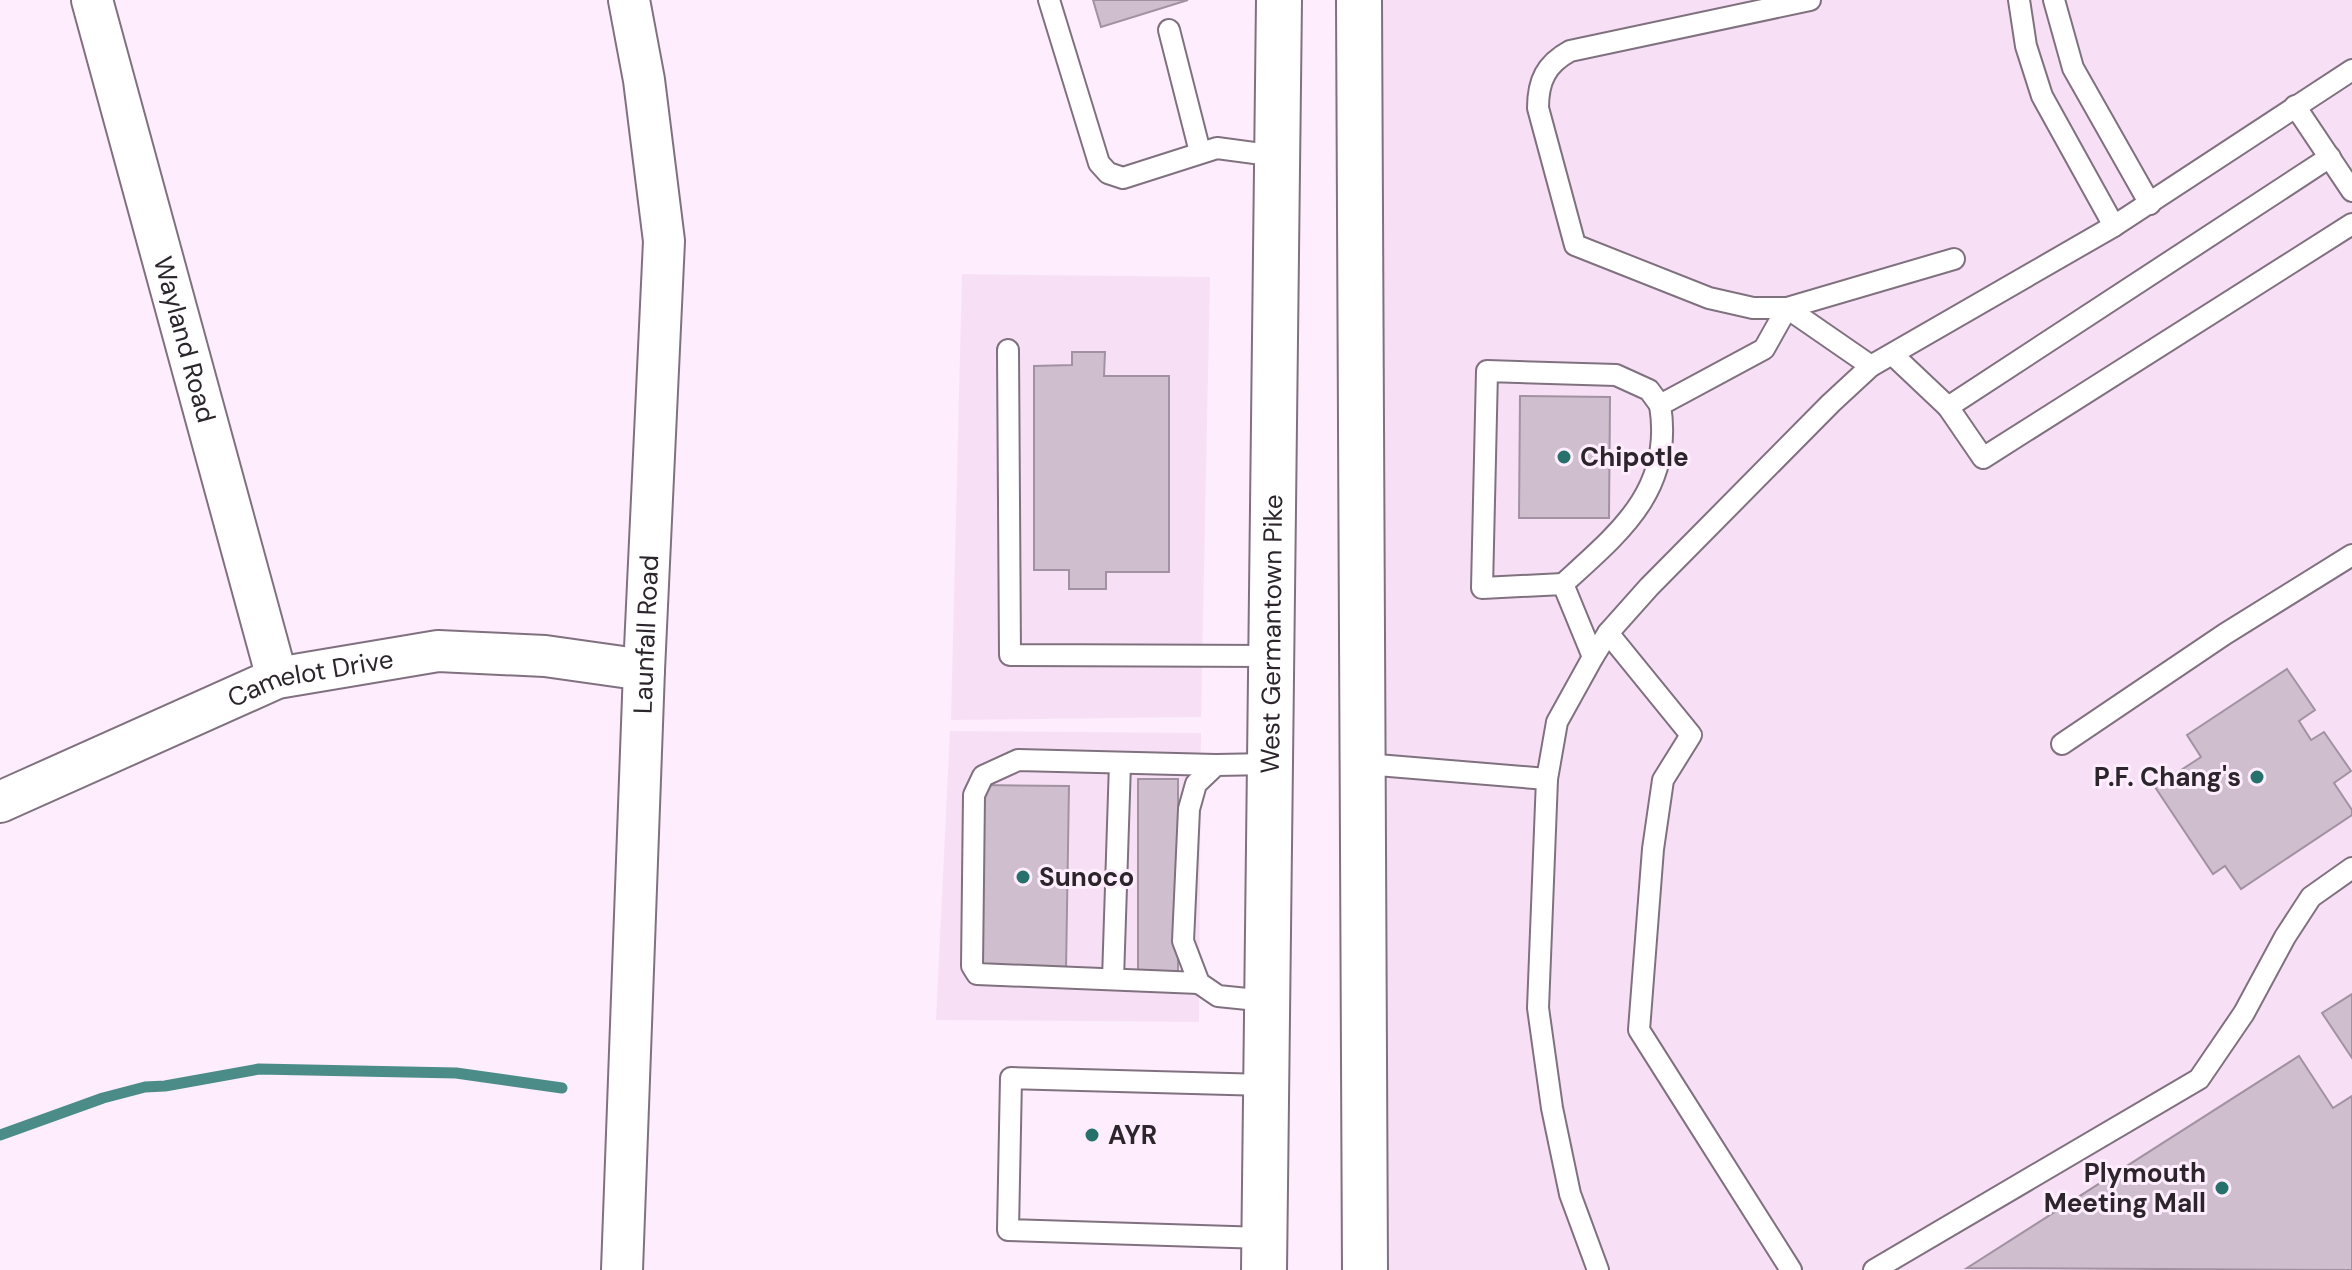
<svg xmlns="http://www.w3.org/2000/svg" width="2352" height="1270" viewBox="0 0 2352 1270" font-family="'DM Sans',sans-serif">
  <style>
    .built { fill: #f7e0f6 }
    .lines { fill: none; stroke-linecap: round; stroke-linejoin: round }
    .stream { stroke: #4b8c88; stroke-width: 11 }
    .building { fill: #cfbfce; stroke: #a292a1; stroke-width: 2 }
    .service-casing { stroke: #80717f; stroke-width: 24 }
    .minor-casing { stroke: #80717f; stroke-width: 44 }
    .primary-casing { stroke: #80717f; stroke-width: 48 }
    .service { stroke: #fff; stroke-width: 20 }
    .minor { stroke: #fff; stroke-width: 40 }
    .primary { stroke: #fff; stroke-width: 44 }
    .poi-dot { fill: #27716c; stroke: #feedfd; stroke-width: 3 }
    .labels { text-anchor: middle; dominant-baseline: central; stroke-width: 6; stroke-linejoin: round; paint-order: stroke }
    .street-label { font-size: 26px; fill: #2c262c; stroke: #feedfd }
    .poi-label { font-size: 26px; font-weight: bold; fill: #2c262c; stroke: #feedfd; text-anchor: start }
  </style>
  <rect width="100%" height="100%" fill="#feedfd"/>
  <g class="built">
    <path d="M1359,0h993v1270h-987z"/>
    <path d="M962,274l248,3 -9,440 -250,3z"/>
    <path d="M950,731l251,2 -2,289 -263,-2z"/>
  </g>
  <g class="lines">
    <path class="stream" d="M0,1135l103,-37 42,-11 20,-1 94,-17 197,4 106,15"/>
  </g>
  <g class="building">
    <path d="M1093,0h95l-87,27z"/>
    <path d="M1072,352h33l-1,24h65v196h-63v17h-37v-19h-35v-204l38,-1z"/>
    <path d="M1520,396l90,1 -1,121h-90z"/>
    <path d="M2287,669l28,41 -16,11 12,19 13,-8 27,39 -17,12 18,27v5l-111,74 -16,-23 -12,8 -58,-87 46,-30 -14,-22z"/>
    <rect x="1138" y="779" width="40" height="198"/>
    <path d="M981,785l88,1 -3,185 -88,-2z"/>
    <path d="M2352,994v64l-30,-45z"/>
    <path d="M2299,1056l34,52 19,-12v174l-385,-2z"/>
  </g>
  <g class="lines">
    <g class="service-casing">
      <g id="service">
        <path d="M1049,0l50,163 9,10 15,5 94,-30 60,8"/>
        <path d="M1810,0l-240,51c-24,13 -32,30 -32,57l37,137 134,53 44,10h34l84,58"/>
        <path d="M2019,0l7,46 16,50 72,130"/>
        <path d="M2054,0l19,68 77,136"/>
        <path d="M1169,30l31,122"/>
        <path d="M2295,106l57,85"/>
        <path d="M1008,350l2,305 261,1"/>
        <path d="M1893,355l55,52 35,51 369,-234"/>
        <path d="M1948,407l382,-250"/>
        <path d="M1563,584c56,-51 111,-94 97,-179"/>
        <path d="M1608,633l83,102 -28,45 -10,69 -14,181 152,240"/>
        <path d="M1593,657l-30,-73 -81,4 5,-217 129,4 33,15 11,15 104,-56 23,-41 167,-49"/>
        <path d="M2062,744l163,-110 127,-79"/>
        <path d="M1365,764l182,15"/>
        <path d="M1113,979l7,-216"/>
        <path d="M1199,983l-222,-9 -5,-8 2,-171 9,-19 35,-16 198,5"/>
        <path d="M1267,1001l-49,-5 -19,-13 -16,-42 6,-132 7,-25 20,-19 54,-1"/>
        <path d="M1264,1238l-256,-8 3,-152 255,7"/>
        <path d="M1598,1270l-28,-76 -18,-86 -14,-100 9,-229 10,-57 36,-65 15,-24 41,-46 182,-184 40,-37 243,-140 238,-156"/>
        <path d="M1874,1270l325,-191 45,-66 41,-76 26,-40 41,-29"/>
      </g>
    </g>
    <g class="minor-casing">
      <g id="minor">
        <path id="s1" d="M92,0l185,678"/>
        <path id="s2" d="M0,802l277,-124 161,-27 107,5 99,14"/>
        <path id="s3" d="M622,1270l22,-600 20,-429 -20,-161 -15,-80"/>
      </g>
    </g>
    <g class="primary-casing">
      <g id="primary">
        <path d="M1359,0l6,1270"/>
        <path id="s4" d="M1264,1270l15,-1270"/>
      </g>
    </g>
    <use href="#service" class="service"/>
    <use href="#minor" class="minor"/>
    <use href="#primary" class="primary"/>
  </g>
  <g class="poi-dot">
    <circle cx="1564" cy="457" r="8"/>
    <circle cx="2257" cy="777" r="8"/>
    <circle cx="1023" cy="877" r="8"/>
    <circle cx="1092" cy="1135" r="8"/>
    <circle cx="2222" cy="1188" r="8"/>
  </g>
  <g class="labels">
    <g class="street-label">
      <text stroke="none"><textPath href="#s1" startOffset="352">Wayland Road</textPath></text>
      <text stroke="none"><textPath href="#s3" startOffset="636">Launfall Road</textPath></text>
      <text stroke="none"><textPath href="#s4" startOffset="636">West Germantown Pike</textPath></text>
      <text stroke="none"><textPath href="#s2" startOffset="336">Camelot Drive</textPath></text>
    </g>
    <g class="poi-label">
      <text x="1580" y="457">Chipotle</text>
      <text x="2241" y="777" text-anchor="end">P.F. Chang's</text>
      <text x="1039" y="877">Sunoco</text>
      <text x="1108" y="1135">AYR</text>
      <text x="2206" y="1173" text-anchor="end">Plymouth<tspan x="2206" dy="30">Meeting Mall</tspan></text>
    </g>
  </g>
</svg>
